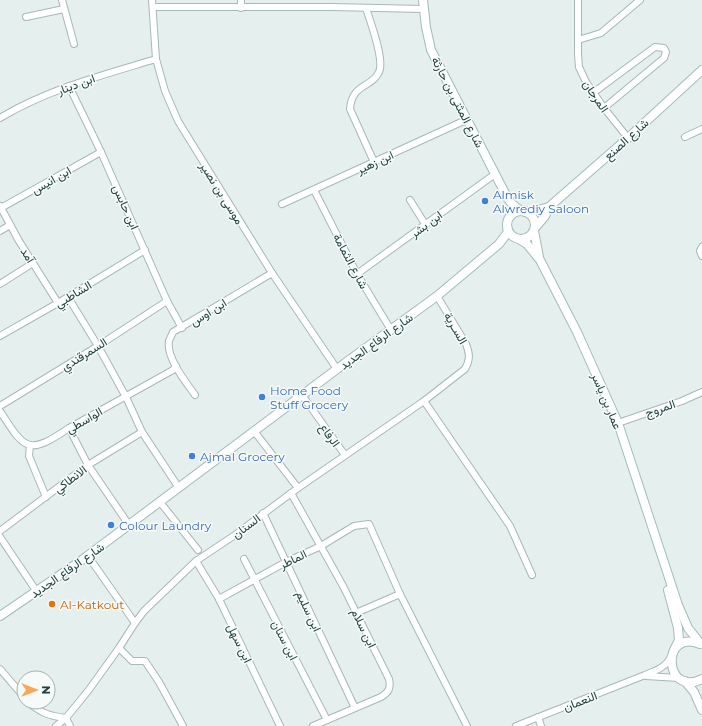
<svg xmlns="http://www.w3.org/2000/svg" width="702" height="726" viewBox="0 0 702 726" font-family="Montserrat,Vazirmatn,sans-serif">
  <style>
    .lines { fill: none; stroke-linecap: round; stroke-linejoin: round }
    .street-casing { stroke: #a7b8b6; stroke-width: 8 }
    .secondary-casing { stroke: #a2bcb9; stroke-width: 10 }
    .street { stroke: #fff; stroke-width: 6 }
    .secondary { stroke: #fff; stroke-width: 8 }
    .shop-dot { fill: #3f7fe0; stroke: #f6fbfa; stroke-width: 1.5 }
    .food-dot { fill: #e8710a; stroke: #f6fbfa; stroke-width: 1.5 }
    .labels { text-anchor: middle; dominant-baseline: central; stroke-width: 3; stroke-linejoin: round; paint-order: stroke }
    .street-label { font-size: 12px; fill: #224341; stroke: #f6fbfa }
    .shop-label { font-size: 12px; fill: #366cbe; stroke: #f6fbfa; text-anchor: start }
    .food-label { font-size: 12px; fill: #c56008; stroke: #f6fbfa; text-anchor: start }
  </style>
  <rect width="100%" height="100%" fill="#e5efed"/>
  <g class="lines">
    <g class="street-casing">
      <g id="street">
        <path d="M62,0l12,44"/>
        <path d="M152,0l4,59 9,32 13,30 94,152 65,96"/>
        <path d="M578,0v54l1,13 7,15 18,26 24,30"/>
        <path d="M153,7h179l91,2"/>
        <path d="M241,8v-8"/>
        <path d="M366,8c4,13 19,52 13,64 -7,16 -27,11 -29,37l24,53"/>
        <path d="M26,17l38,-8"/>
        <path d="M578,40l23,-7 39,-33"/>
        <path d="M69,86l32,66 66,149 15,27"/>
        <path d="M593,93l62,-46 9,1 2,4 -2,6 -60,50"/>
        <path d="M0,118c48,-29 103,-43 156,-59"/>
        <path d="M685,137l17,-8"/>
        <path d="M314,190l43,84 34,56"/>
        <path d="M410,200l15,24"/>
        <path d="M282,204l186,-85"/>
        <path d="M0,206l19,35 39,62"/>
        <path d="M1,208l100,-56"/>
        <path d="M0,231l10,-6"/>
        <path d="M702,247l-2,4 2,5"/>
        <path d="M357,274l138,-100"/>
        <path d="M0,284l33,-21"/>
        <path d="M68,297l30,49 28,51 16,35 37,56"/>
        <path d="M0,336l58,-33 87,-53"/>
        <path d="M195,395c-9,-13 -29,-37 -26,-54 1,-3 3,-6 4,-9l99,-59"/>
        <path d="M302,395l43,60"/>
        <path d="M424,401l86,125 22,49"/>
        <path d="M0,406l98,-60 69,-45"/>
        <path d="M0,411c25,39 28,45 69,17l104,-58 3,-4"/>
        <path d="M618,423l64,-22 20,-9"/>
        <path d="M69,428l19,37 41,60"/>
        <path d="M254,431l44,57"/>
        <path d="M30,445l-1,11 17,41"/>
        <path d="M291,493l52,93 46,93c2,9 0,13 -8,18l-68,29"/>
        <path d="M160,502l38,48"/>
        <path d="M263,513l92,195"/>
        <path d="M0,531l88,-66 54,-33"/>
        <path d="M0,537l37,55"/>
        <path d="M88,556l47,67"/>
        <path d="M244,559l83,161"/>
        <path d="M196,561l23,38 61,127"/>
        <path d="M219,599l67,-37 35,-16 33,-20 15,-2 31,70 67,132"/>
        <path d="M356,613l44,-19"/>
        <path d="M119,648l13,13h13l14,21 24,44"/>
        <path d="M0,669l24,28"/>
        <path d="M646,676l33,2"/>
        <path d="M28,702c13,11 21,14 38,16"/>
        <path d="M538,717l3,9"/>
        <path d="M66,718l4,8"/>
        <path d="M56,726l10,-8 22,-27 31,-43 16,-25 9,-12 52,-50 39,-26 63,-47 126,-87 41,-32c5,-9 5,-15 1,-25l-29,-48"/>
        <path d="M516,726l129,-51c10,-4 22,-8 26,-19"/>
      </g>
    </g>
    <g class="secondary-casing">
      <g id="secondary">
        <path d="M423,0l3,27 5,23 77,149 4,5 9,7"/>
        <circle cx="521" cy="225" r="14"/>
        <path d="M525,212l13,-2 11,-3"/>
        <path d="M535,228l10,-12 4,-9 79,-69 74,-68"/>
        <path d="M534,231l5,26"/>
        <path d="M519,239l8,5 13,16 37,72 41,91 60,182 10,23 12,15"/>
        <path d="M668,590l10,38 1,12 -5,10"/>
        <path d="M0,616l82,-56 255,-191 100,-73 62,-52 9,-12 -1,-7"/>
        <path d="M700,644c-40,-16 -36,54 2,35"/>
        <path d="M685,681l9,11 8,18"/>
      </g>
    </g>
    <use href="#street" class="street"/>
    <use href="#secondary" class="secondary"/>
  </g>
  <g class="shop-dot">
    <circle cx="485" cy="201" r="4"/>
    <circle cx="262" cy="397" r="4"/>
    <circle cx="192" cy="456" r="4"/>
    <circle cx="111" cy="525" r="4"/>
  </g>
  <circle class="food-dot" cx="52" cy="604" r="4"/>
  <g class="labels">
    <g class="street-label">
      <text transform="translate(76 84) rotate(-20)">ابن دينار</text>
      <text transform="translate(596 96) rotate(56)">المرجان</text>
      <text transform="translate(458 102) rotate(63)">شارع المثنى بن حارثة</text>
      <text transform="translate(626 139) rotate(-42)">شارع الصنع</text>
      <text transform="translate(375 162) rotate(-25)">ابن زهير</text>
      <text transform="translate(51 180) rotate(-30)">ابن انيس</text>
      <text transform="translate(222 193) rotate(58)">موسى بن نصير</text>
      <text transform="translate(126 207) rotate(66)">ابن حابس</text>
      <text transform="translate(426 224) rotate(-36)">ابن بشر</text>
      <text transform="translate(28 255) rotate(58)">آمد</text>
      <text transform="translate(351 261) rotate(62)">شارع الثمامة</text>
      <text transform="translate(73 294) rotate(-31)">الشاطبي</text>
      <text transform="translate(208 312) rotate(-32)">ابن اوس</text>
      <text transform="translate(456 328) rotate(60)">السـرية</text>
      <text transform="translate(376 341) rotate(-36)">شارع الرفاع الجديد</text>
      <text transform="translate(84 354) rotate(-32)">السمرقندي</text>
      <text transform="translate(607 401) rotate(67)">عمار بن ياسر</text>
      <text transform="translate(660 408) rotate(-19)">المروج</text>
      <text transform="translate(84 420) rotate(-30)">الواسطي</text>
      <text transform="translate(330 435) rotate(54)">الرفاع</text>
      <text transform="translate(70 479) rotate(-37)">الانطاكي</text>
      <text transform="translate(246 526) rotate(-37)">السنان</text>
      <text transform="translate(293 559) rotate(-26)">الماطر</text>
      <text transform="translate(67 570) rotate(-35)">شارع الرفاع الجديد</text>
      <text transform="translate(309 611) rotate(65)">ابن سليم</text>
      <text transform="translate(364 628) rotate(64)">ابن سلام</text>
      <text transform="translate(285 640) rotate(63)">ابن سنان</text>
      <text transform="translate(240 643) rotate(64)">ابن سهل</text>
      <text transform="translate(580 701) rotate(-21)">النعمان</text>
    </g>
    <g class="shop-label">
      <text x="493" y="194">Almisk<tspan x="493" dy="14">Alwrediy Saloon</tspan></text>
      <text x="270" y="390">Home Food<tspan x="270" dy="14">Stuff Grocery</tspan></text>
      <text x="200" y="456">Ajmal Grocery</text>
      <text x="119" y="525">Colour Laundry</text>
    </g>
    <g class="food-label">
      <text x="60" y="604">Al-Katkout</text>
    </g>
  </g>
  <g transform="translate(36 690) rotate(90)"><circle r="19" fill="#f6fbfa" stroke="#a1b1b0"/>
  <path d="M0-3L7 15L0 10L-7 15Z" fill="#fba657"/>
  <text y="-6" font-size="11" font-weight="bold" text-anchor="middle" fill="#224341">N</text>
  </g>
</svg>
